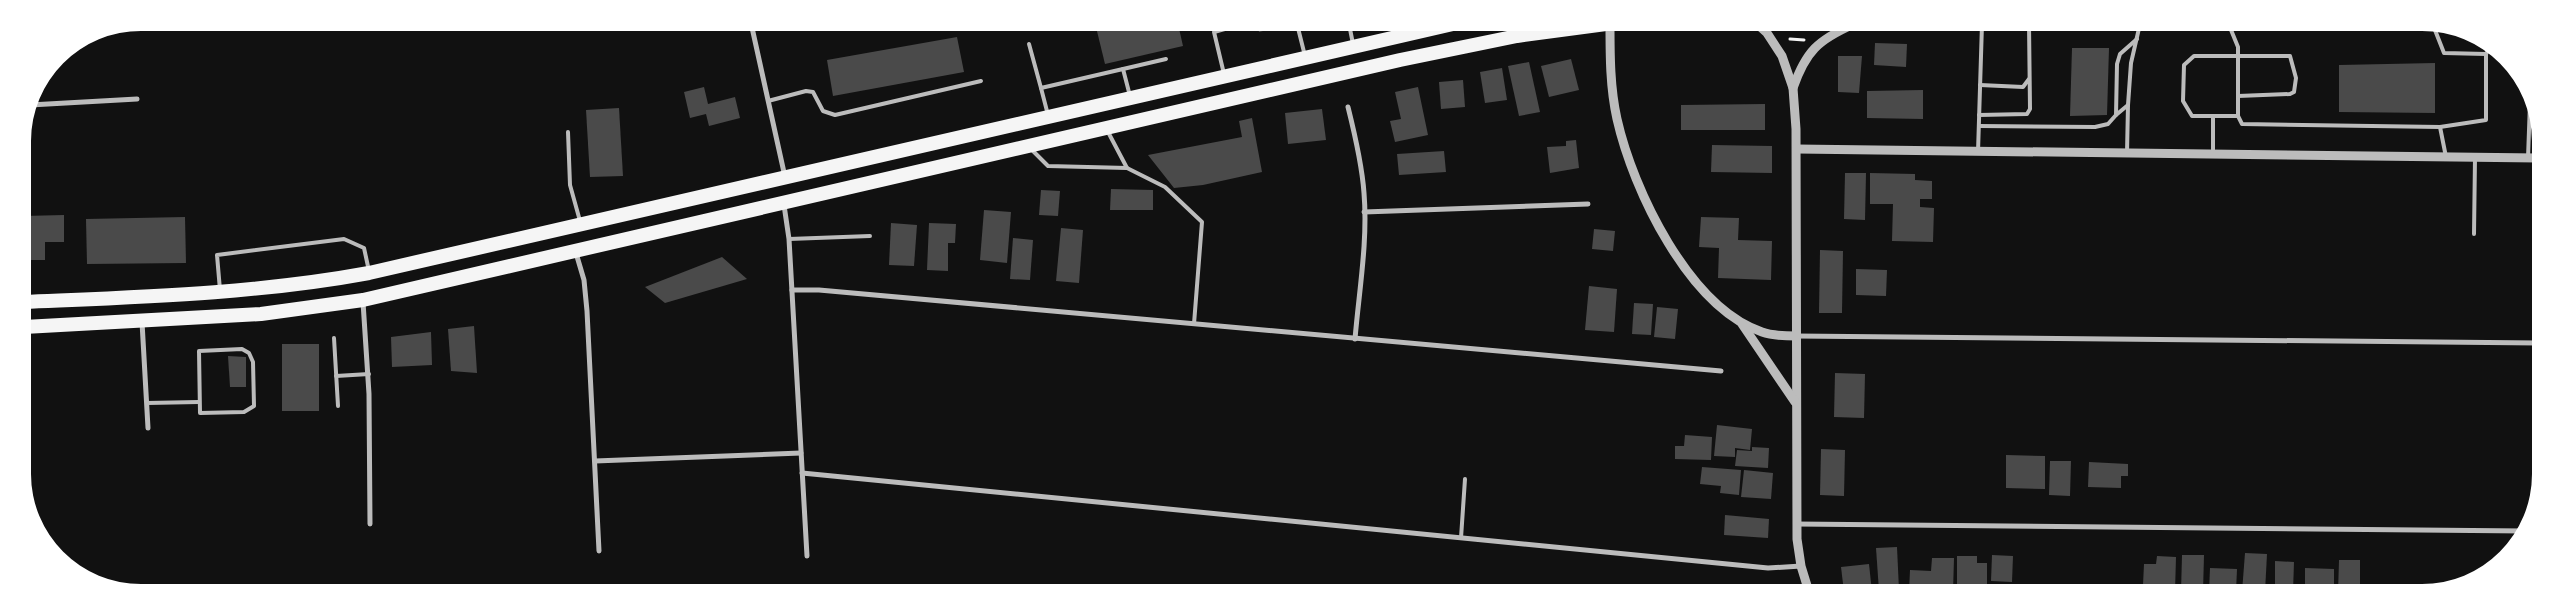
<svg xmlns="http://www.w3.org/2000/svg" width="2563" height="615" viewBox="0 0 2563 615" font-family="Montserrat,sans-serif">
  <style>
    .building { fill: #4a4a4a }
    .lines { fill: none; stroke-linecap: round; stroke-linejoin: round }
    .path { stroke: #f5f5f5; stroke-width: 3 }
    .service { stroke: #bcbcbc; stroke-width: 4 }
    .minor { stroke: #bcbcbc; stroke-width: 5 }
    .tertiary { stroke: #bcbcbc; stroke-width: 9 }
    .trunk { stroke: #f5f5f5; stroke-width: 14 }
  </style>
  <rect width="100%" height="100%" fill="#111"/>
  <g class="building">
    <path d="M1095,23l83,1 5,22 -78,18z"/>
    <path d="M1257,24h33l-31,8z"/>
    <path d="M1302,24h25l1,2 -25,3z"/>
    <path d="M957,37l7,35 -131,24 -6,-36z"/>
    <path d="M1875,43l32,1 -1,23 -32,-2z"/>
    <path d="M2072,48h37l-2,67 -37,1z"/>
    <path d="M1838,56h24l-3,37 -21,-1z"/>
    <path d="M1571,59l8,31 -30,7 -8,-31z"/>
    <path d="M1529,62l11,50 -21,4 -11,-50z"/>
    <path d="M2435,63v50l-96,-1v-47z"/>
    <path d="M1502,68l5,32 -22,3 -5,-31z"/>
    <path d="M1463,80l2,27 -24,2 -2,-27z"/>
    <path d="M704,87l4,17 27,-7 5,21 -31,8 -3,-12 -16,4 -6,-26z"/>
    <path d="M1418,87l10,48 -33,7 -5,-21 11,-2 -6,-27z"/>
    <path d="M1923,90v29l-56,-1v-27z"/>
    <path d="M1765,104v26h-84v-25z"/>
    <path d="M619,108l4,68 -33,1 -4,-67z"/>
    <path d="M1322,109l4,31 -38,4 -3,-31z"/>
    <path d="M1252,118l10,54 -59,13 -29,3 -26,-33 94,-18 -3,-16z"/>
    <path d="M1576,140l3,28 -29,5 -3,-26 19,-1v-5z"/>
    <path d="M1712,145l60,1v27l-61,-1z"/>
    <path d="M1444,151l2,21 -47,3 -2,-21z"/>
    <path d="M1845,173h21l-1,47 -21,-1z"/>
    <path d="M1870,173l45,1v6l17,1v18h-12v8l14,1 -1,34 -41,-1 1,-37h-23z"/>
    <path d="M1111,189l42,1v20h-43z"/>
    <path d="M1041,190l19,1 -2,25 -19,-1z"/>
    <path d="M984,210l27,2 -4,51 -27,-3z"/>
    <path d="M64,215v27h-19v18h-22v-44z"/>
    <path d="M185,217l1,46 -99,1 -1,-45z"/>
    <path d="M1701,217l38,1 -1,22 34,1 -1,39 -53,-2 1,-30 -20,-1z"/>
    <path d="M891,223l26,2 -3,41 -25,-1z"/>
    <path d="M929,223l27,1 -1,19h-7v28l-21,-1z"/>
    <path d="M1061,228l22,2 -4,53 -23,-2z"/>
    <path d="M1594,229l21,2 -2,20 -21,-2z"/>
    <path d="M1013,238l20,2 -3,40 -20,-1z"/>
    <path d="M1820,250l23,1 -1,62h-23z"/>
    <path d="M722,257l25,22 -82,24 -20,-16z"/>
    <path d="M1856,269l31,1 -1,26 -30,-1z"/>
    <path d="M1589,286l28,3 -3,43 -29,-2z"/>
    <path d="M1634,303l19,1 -2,31 -19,-1z"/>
    <path d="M1657,307l21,2 -3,30 -21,-2z"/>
    <path d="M474,326l3,47 -26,-2 -3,-42z"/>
    <path d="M431,332l1,33 -40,2 -1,-30z"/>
    <rect x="282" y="344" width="37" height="67"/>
    <path d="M228,356l18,1v30h-16z"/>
    <path d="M1835,373l30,1 -1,44 -30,-1z"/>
    <path d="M1717,425l35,4 -2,21 -15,-2v9l-21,-1z"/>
    <path d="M1685,435l27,2 -1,23 -36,-1v-13h9z"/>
    <path d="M1752,447l17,1 -1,20 -33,-2 2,-16 15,1z"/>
    <path d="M1821,449l24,1 -1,46 -24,-1z"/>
    <path d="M2006,455l39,1v33l-39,-1z"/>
    <path d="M2050,461h21l-1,35 -21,-1z"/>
    <path d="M2089,462l39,2v12h-7v12l-33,-1z"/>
    <path d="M1702,467l39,3 -2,25 -19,-2 1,-7 -21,-2z"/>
    <path d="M1744,470l29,3 -2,26 -30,-2z"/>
    <path d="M1725,515l44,4 -1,19 -44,-3z"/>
    <path d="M1897,547l2,43 -20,1 -3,-43z"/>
    <path d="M2245,553l22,1 -2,38h-23z"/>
    <path d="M1992,555l21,1 -1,26 -21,-1z"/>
    <path d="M2182,555h22l-1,37h-22z"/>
    <path d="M1957,556h20v7h10v29h-14v-6h-16z"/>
    <path d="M2157,556l19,1 -1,35h-19v-7h-13l1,-21h12z"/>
    <path d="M1932,558h22l-1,34h-44l1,-22 21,1z"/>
    <path d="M2339,560h21v32h-22z"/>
    <path d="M2275,561l19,1 -1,30h-18z"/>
    <path d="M1869,564l3,28h-28l-3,-25z"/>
    <path d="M2210,568l27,1 -1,23h-27z"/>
    <path d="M2305,568l29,1v23h-29z"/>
    <path d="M1666,587l31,3v2h-31z"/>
  </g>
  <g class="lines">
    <path class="path" d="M1790,39l14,1"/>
    <g class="service">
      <path d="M1297,24l8,32"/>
      <path d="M1349,24l4,20"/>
      <path d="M2229,25l9,22v69l4,8 198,3 46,-7v-66"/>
      <path d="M2433,25l11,28 42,1 3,-5"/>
      <path d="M1029,44l12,44 82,-19 7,27"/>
      <path d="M1123,69l43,-10"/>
      <path d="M1224,74l-10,-42 25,-7"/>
      <path d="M1980,85l43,2 6,-8"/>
      <path d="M1041,88l7,27"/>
      <path d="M768,101l38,-10 7,1 10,19 12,4 146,-34"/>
      <path d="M1979,115l48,-1 3,-5 -1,-85"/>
      <path d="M2116,115l12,-10 3,-42 9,-39"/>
      <path d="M2238,116h-46l-9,-15 1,-36 10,-9h96l6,22 -2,14 -4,2 -52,2"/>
      <path d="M1979,126l116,1 13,-3 8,-9 1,-51 3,-10 17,-15"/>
      <path d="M2440,127l6,30"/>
      <path d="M1107,130l20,38"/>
      <path d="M568,132l2,53 10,36"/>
      <path d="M1031,149l17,17 79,2 38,19 37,35 -8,102"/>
      <path d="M1978,152l4,-128"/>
      <path d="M2127,153l1,-48"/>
      <path d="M2213,153v-37"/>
      <path d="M2528,158l2,-56"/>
      <path d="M2474,234l1,-76"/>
      <path d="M789,239l81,-3"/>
      <path d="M220,290l-3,-35 127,-16 20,9 5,23"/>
      <path d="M334,338l4,68"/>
      <path d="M242,349l7,4 4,9 1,44 -10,6 -44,1 -1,-62z"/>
      <path d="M336,376l33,-2"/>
      <path d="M147,403l52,-1"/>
      <path d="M1461,538l4,-59"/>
    </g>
    <g class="minor">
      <path d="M751,23l34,154"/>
      <path d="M30,105l107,-6"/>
      <path d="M1348,107c7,28 14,57 16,86 4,48 -5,98 -9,146"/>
      <path d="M784,205l5,34 18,317"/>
      <path d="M1364,212l224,-8"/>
      <path d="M576,253l8,27 3,31 12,240"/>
      <path d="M792,290h27l902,81"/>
      <path d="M363,302l6,92 1,130"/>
      <path d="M142,322l6,106"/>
      <path d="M1796,336l742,7"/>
      <path d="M595,461l206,-8"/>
      <path d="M802,473l966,95 33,-2"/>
      <path d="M1796,524l729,7"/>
    </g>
    <g class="tertiary">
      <path d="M1610,24c0,31 0,64 7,95 16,71 72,188 145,213 11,4 23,4 34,4"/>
      <path d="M1757,24l10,9 15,23 11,32 3,41 1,410 4,27 8,26"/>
      <path d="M1793,88c13,-37 25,-48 61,-64"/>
      <path d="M1797,149l741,9"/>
      <path d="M1742,324l53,78"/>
    </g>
    <g class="trunk">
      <path d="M24,302c115,-5 231,-8 345,-29l1084,-249"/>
      <path d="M24,327l237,-13 102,-14 1037,-240 117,-24 89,-12"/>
    </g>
  </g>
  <path d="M0 0H2563V615H0ZM141 31H2422A110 110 0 0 1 2532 141V474A110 110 0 0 1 2422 584H141A110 110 0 0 1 31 474V141A110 110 0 0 1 141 31Z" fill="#fff" fill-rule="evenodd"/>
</svg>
